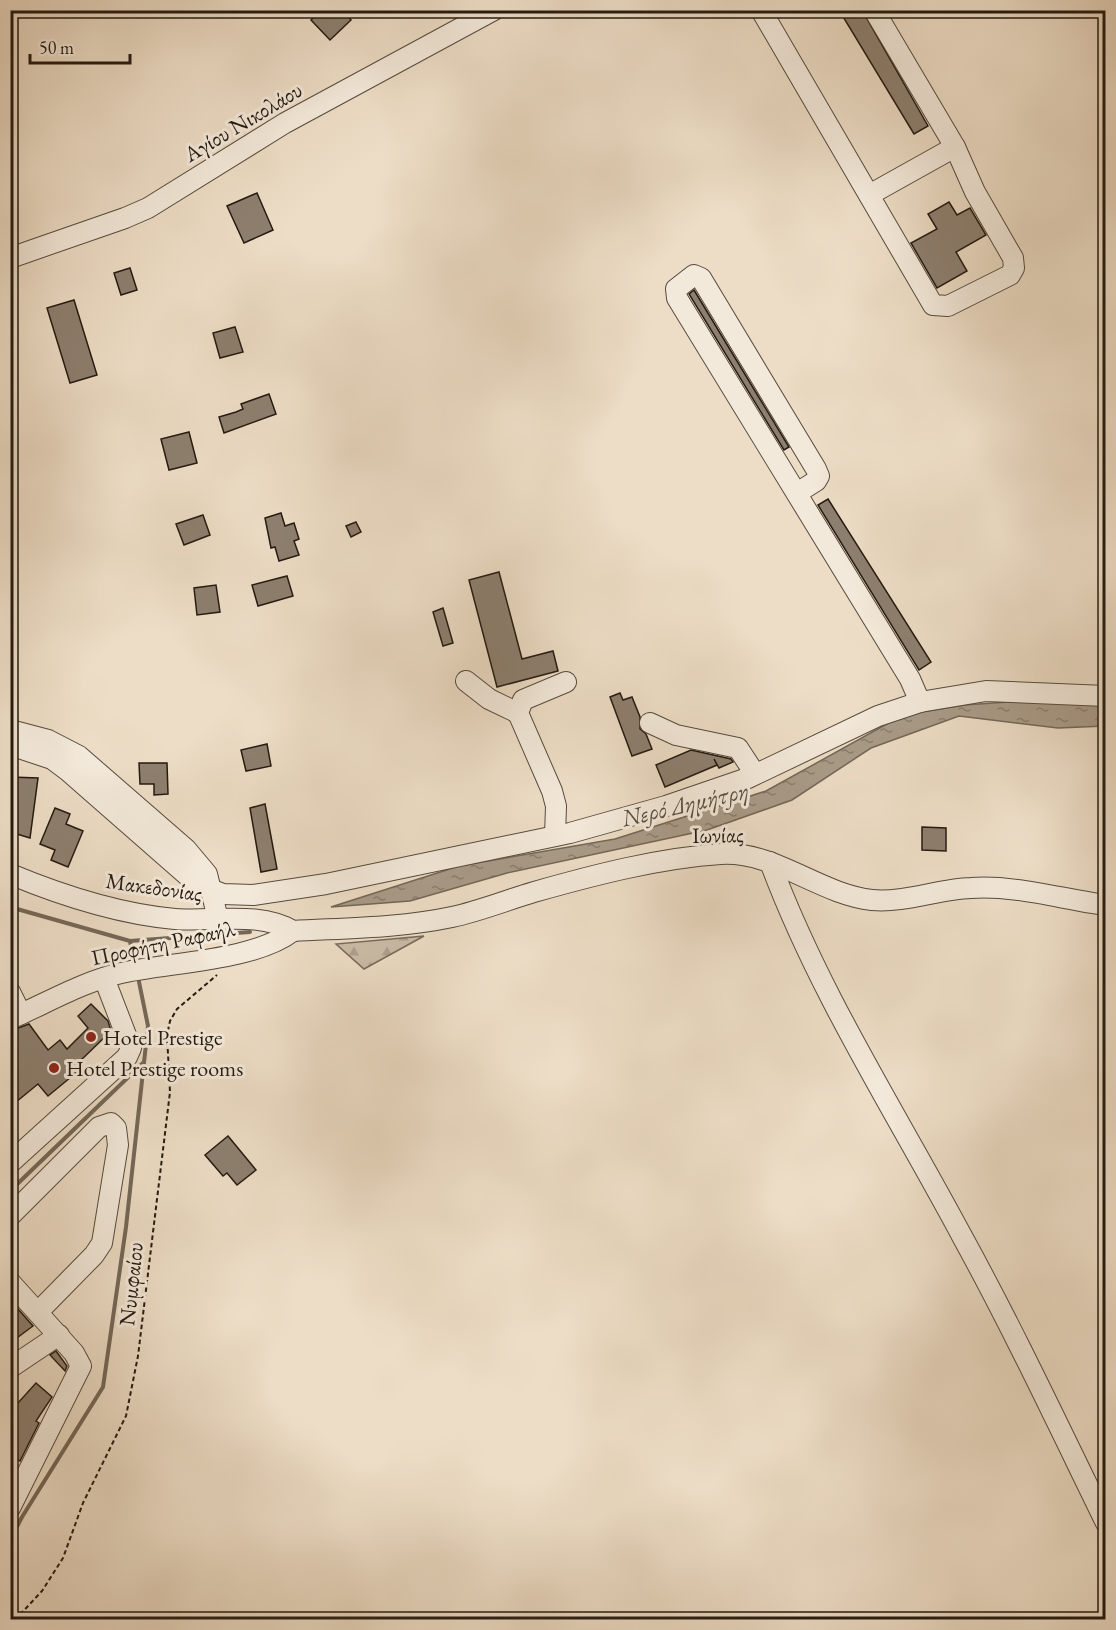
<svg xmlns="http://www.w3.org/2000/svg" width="1116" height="1630" viewBox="0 0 1116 1630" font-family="'EB Garamond',serif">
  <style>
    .forest { fill: url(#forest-firs); stroke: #786b5c; stroke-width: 1.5 }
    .water { fill: url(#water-ripples); stroke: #746758; stroke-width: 1.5 }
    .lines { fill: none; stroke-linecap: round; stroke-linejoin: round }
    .stream { stroke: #746758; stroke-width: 4 }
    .building { fill: #8d7f6f; stroke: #241a11; stroke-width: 1.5 }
    .minor-casing { stroke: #564b3e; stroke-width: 22 }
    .path { stroke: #241a11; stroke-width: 2; stroke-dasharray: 4.5 3; stroke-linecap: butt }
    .minor { stroke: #f3e9da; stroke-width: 20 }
    .poi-dot { fill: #8f2418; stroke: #f3e9da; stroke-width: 2 }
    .labels { text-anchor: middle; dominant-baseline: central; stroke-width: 6; stroke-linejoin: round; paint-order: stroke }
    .street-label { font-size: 22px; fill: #241a11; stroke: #f3e9da }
    .poi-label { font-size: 22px; fill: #241a11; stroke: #f3e9da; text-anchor: start }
    .water-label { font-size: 24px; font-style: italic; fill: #594e41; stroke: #f3e9da }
  </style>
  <defs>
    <pattern id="forest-firs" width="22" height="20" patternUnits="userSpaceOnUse" patternTransform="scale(1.5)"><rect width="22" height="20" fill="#cbbca7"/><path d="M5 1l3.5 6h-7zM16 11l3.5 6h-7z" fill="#aea18f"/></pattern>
    <pattern id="water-ripples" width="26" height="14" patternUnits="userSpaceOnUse" patternTransform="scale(1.5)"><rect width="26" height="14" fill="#a99b88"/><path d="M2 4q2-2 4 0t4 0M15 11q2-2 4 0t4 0" fill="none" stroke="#897e6e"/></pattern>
  </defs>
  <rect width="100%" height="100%" fill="#edddc6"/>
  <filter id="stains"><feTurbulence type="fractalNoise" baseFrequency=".00333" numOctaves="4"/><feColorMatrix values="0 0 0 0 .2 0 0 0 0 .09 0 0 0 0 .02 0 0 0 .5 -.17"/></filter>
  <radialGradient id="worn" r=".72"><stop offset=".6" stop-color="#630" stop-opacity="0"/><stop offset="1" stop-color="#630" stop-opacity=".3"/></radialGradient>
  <path class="forest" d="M424,936l-60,33 -28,-25z"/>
  <path class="water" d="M1023,701l82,4v21l-47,2 -99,-12 -88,32 -79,52 -85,30 -200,43 -97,28 -79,6 128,-41 156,-27 151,-48 137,-76 62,-10z"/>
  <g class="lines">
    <g class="stream">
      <path d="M10,907l120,34 120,-9"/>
      <path d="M130,941l2,10"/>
      <path d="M10,1191l134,-129"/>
      <path d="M10,1540l12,-23 81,-130 23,-160 22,-201 -10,-49"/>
    </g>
  </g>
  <g class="building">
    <path d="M321,10h22l8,10 -21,20 -19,-20z"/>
    <path d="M839,10h23l66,116 -14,8z"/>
    <path d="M257,193l16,37 -29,13 -17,-37z"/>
    <path d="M949,202l8,13 13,-7 16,27 -30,17 11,19 -30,17 -26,-45 26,-14 -9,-15z"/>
    <path d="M130,268l7,22 -16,5 -7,-22z"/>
    <path d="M694,290l95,157 -5,3 -95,-156z"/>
    <path d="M74,300l23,75 -27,8 -23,-75z"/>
    <path d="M235,327l8,25 -23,6 -7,-25z"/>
    <path d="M269,394l7,20 -52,19 -5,-16 17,-5 7,-3 -2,-5z"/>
    <path d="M189,432l8,31 -28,7 -8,-31z"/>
    <path d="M828,499l103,163 -12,8 -101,-165z"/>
    <path d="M281,513l4,13 9,-3 5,16 -5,2 5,14 -20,6 -4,-14 -4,1 -6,-30z"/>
    <path d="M203,515l7,20 -26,10 -8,-21z"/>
    <path d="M356,522l5,10 -10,5 -5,-11z"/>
    <path d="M499,572l23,87 31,-8 5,20 -61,16 -28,-107z"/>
    <path d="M287,576l6,20 -35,10 -6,-21z"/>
    <path d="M216,585l4,27 -23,3 -3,-27z"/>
    <path d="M443,608l10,35 -10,3 -10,-34z"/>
    <path d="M620,693l3,7 9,-3 8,20v12l6,5 6,15 -20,7 -22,-59z"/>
    <path d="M267,744l4,22 -25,5 -5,-21z"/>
    <path d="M691,750l40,9 2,3 -14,6 -5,-9 3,6 -52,22 -9,-22z"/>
    <path d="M139,763h28l1,31 -14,1v-11h-14z"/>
    <path d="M10,777l28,1 -8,60 -20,-6z"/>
    <path d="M265,804l12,65 -16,3 -11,-64z"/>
    <path d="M55,808l15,6 -4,10 17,7 -15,36 -17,-7 4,-10 -15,-6z"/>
    <path d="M922,827l24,1v23l-24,-1z"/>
    <path d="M91,1004l17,17 3,10 -33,32 4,5 -34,28 -10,-12 -28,23v-29l8,-6 -8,-11v-30l19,-7 19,26 12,-10 7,9 21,-21 -10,-12z"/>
    <path d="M228,1136l28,34 -19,15 -10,-12 -4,3 -18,-21z"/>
    <path d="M10,1300l23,26 -23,17z"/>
    <path d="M56,1351l11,15 -2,5 -15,-16z"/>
    <path d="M36,1383l16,14 -16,24 3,2 -19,38 -10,-5v-60l8,7z"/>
  </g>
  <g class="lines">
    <g class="minor-casing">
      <g id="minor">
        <path d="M761,10l172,295 15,1 62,-31 4,-7 -1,-10 -38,-66 -20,-45 -81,-137"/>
        <path d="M869,195l86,-48"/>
        <path d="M10,258l115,-40 23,-10 137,-85 209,-113"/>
        <path d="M797,493l19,-12 3,-5 -3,-7 -115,-191 -7,-3 -18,14 1,9 233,381 10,23"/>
        <path d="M466,681l23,18 29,14"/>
        <path d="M650,723l26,12 62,13 17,26"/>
        <path d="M10,730l38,10 31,16 107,93 21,25 11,45"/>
        <path d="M10,745l42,14 16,12 129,113 26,10 30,1 73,-11 244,-51 96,-27 82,-28 130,-62 42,-14 66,-11 120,5"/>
        <path d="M555,836l1,-30 -4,-15 -34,-78 5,-13 43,-18"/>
        <path d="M770,862c49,132 127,252 193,376 51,93 96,189 143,285"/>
        <path d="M10,874c53,22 109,40 165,45 38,3 85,-8 118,12"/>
        <path d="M293,931c53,-3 107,-3 159,-14 28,-6 55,-17 82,-25 60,-17 125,-34 187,-38 54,-3 98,40 151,46 33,3 66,-11 99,-12 45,-3 90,11 135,17"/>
        <path d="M10,992l11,22"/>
        <path d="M10,1019c37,-16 72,-37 111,-46 49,-11 133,-12 172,-42"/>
        <path d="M10,1163l117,-106 4,-9 -27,-70"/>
        <path d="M10,1216l89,-89 12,-4 5,5 2,17 -16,98 -8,12 -56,57"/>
        <path d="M10,1282l64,71 7,13 -71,142"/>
        <path d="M10,1368l49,-33"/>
      </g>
    </g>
    <path class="path" d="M15,1620l27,-29 21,-33 20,-55 43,-87 12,-60 32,-264 -3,-57 3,-14 7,-12 40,-34"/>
    <use href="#minor" class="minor"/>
  </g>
  <g class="poi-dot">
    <circle cx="91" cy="1037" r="6"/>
    <circle cx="54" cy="1068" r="6"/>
  </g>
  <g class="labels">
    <g class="street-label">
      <text transform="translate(243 122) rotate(-31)">Αγίου Νικολάου</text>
      <text transform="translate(718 835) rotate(-1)">Ιωνίας</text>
      <text transform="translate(154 887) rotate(8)">Μακεδονίας</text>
      <text transform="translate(163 943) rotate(-12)">Προφήτη Ραφαήλ</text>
      <text transform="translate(131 1284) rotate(-84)">Νυμφαίου</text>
    </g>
    <g class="poi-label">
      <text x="103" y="1037">Hotel Prestige</text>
      <text x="66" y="1068">Hotel Prestige rooms</text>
    </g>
    <g class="water-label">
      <text transform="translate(685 804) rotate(-13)">Νερό Δημήτρη</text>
    </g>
  </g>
  <rect width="1116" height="1630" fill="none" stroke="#edddc6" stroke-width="36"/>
  <rect x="12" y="12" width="1092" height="1606" fill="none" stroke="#241a11" stroke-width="3"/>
  <rect x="18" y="18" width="1080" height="1594" fill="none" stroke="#241a11" stroke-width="1.5"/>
  <path d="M30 54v9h100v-9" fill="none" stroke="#241a11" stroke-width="3"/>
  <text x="39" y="54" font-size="18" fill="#241a11" stroke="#f3e9da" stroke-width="4.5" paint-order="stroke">50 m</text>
  <rect width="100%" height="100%" filter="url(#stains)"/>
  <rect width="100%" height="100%" fill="url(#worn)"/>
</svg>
